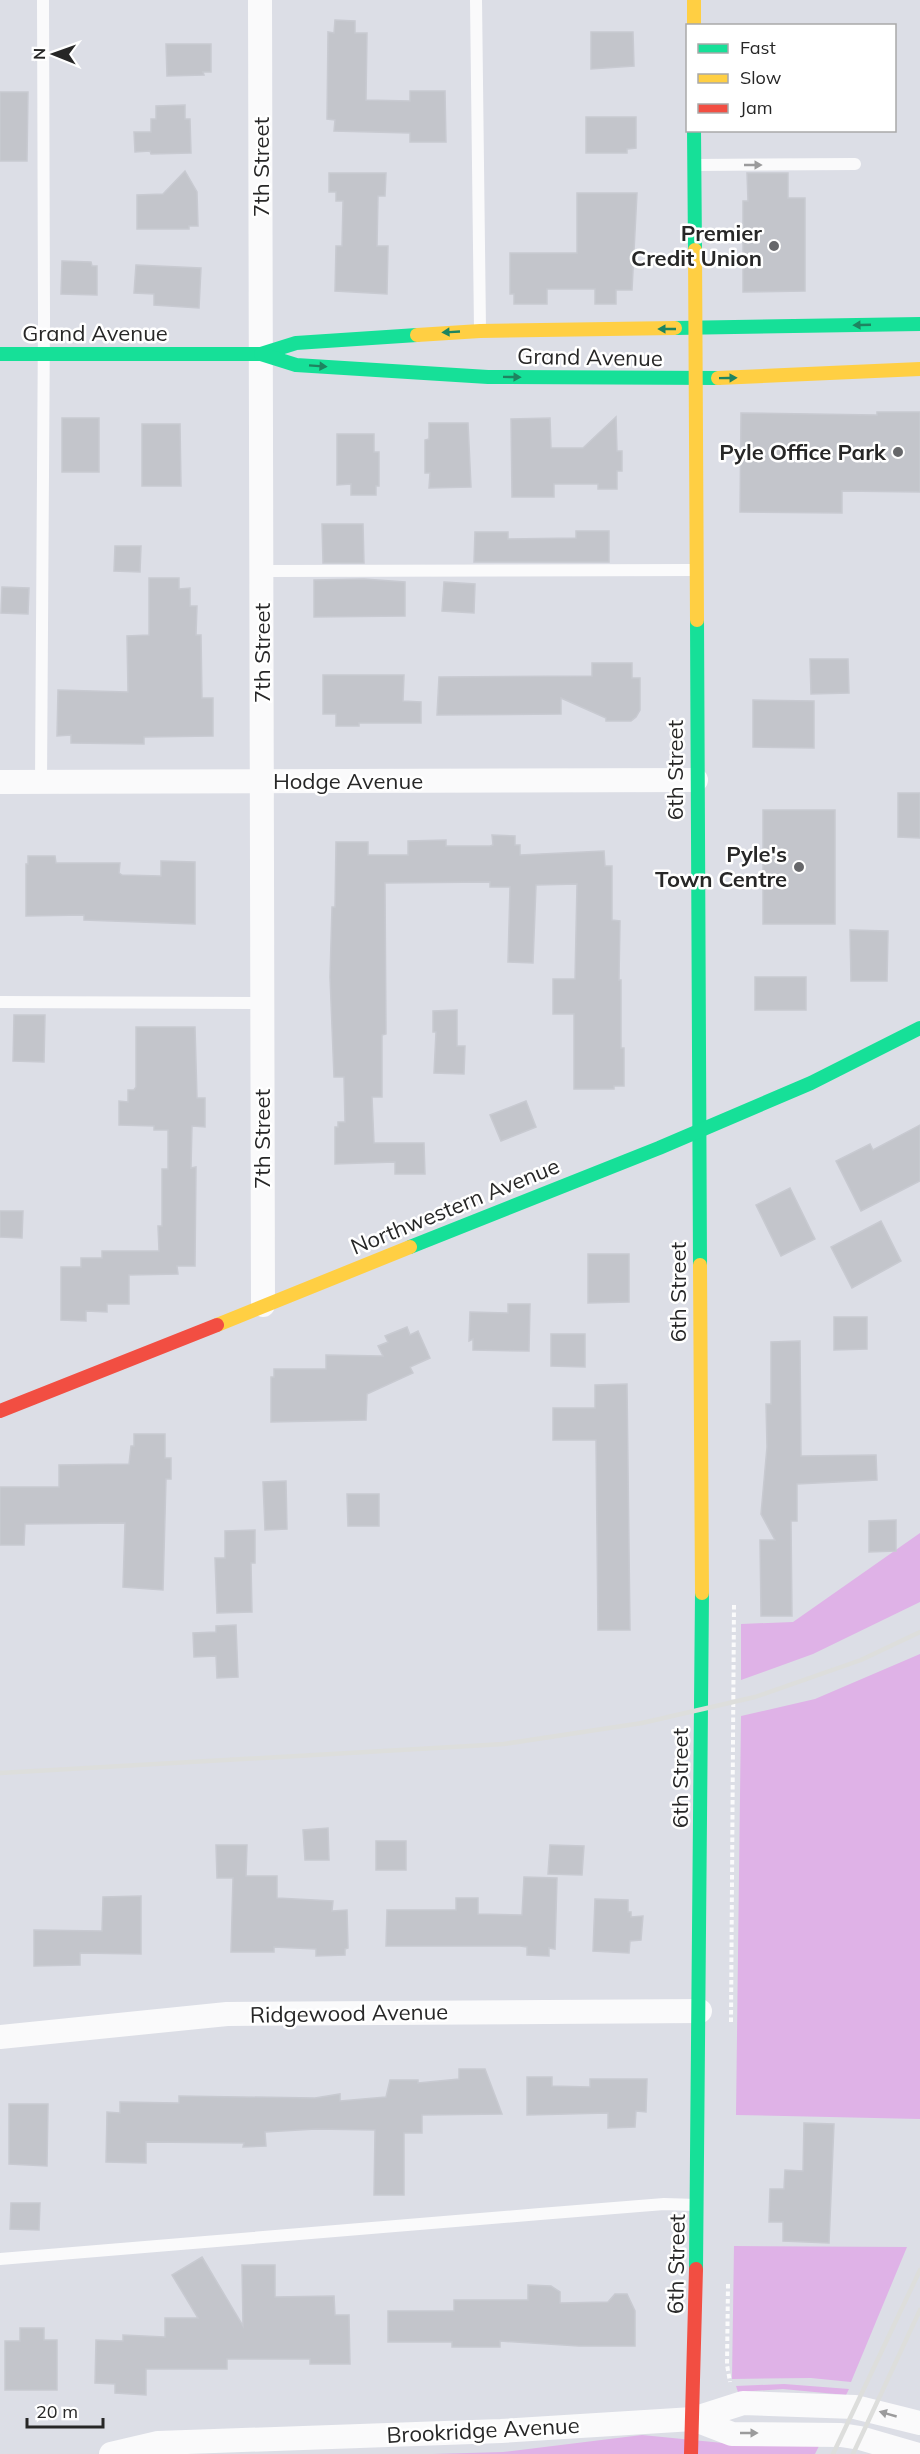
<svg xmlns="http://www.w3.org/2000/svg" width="920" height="2454" viewBox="0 0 920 2454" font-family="Mulish,sans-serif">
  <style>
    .green { fill: #dfb2e7 }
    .building { fill: #c3c5cb; stroke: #c8cad1; stroke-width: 1.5 }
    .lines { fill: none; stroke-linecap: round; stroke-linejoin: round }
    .path { stroke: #fafafb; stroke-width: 4; stroke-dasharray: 4.5 3; stroke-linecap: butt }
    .lane { stroke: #fafafb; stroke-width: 12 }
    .street { stroke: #fafafb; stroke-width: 24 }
    .fast { stroke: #16e098; stroke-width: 14 }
    .slow { stroke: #ffcf43; stroke-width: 14 }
    .jam { stroke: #f24e42; stroke-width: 14 }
    .rail { stroke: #dddedc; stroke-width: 4.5 }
    .oneway { fill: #9b9b9c }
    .oneway2 { fill: #1e8460 }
    .poi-dot { fill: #66676a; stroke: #fff; stroke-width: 2 }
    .labels { text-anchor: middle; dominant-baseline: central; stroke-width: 5; stroke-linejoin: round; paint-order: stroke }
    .street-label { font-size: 22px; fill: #272727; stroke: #fff }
    .poi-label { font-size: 22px; font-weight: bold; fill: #272727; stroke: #fff; text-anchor: end }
  </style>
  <rect width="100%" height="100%" fill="#dcdee6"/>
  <g class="green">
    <path d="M920,1533v69l-107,52 -72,26v-56l52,-2z"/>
    <path d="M920,1654v465l-184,-4 5,-399 74,-17z"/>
    <path d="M734,2246l173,1 -56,135 -40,-4 -79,1z"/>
    <path d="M784,2384l65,5 -3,6 -63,-6 -45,3 -2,-6z"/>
    <path d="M642,2435l91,9h87l-5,10h-383l71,-2z"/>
  </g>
  <g class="building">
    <path d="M335,20l20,1v12h12l-1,67 44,1v-10h35l1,51h-36v-9l-76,-2 1,-11 -8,-1 1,-87 6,1z"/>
    <path d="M591,32h42l1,34 -43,3z"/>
    <path d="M166,44h45v28h-8l1,3 -37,1z"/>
    <path d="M0,92h28l-1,69h-27z"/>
    <path d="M185,105v14h5l1,34 -40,1 -1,-3 -15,1 -1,-20h17v-13h5v-13z"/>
    <path d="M586,117h50v31l-9,1v4h-41z"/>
    <path d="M185,171l12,21 1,34h-9v3h-52v-34l26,-1z"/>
    <path d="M329,173h57l-1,23h-7l-1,50h11l-1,48 -52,-3 1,-45h6l1,-45h-7v-9h-7z"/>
    <path d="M747,173h41v25h17v93l-62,1v-91h5z"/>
    <path d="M577,193h60l-5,97h-16v14h-21v-15h-48v15h-33v-10h-4v-41h67z"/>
    <path d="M62,261l29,1 1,4h5v29l-36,-1z"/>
    <path d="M136,265l65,3 -2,40 -45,-3v-11l-20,-1z"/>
    <path d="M877,412h43v80l-78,-1v22l-102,-1 1,-99 136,2z"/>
    <path d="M616,417l1,34h5v20h-5v18h-19v-5h-44v13h-42l-1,-78 39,-1 1,30h32z"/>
    <rect x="62" y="418" width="37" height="54"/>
    <path d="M429,423h39l3,64 -42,1 1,-15h-5v-33l4,-1z"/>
    <path d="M142,424h38l1,62h-39z"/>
    <path d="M337,434h37v18h5v34h-3v9h-25v-11l-14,1z"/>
    <path d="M322,524h41l1,39h-41z"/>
    <path d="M576,531h33v31h-135l1,-30h33v7l68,-1z"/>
    <path d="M115,546h26l-1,26 -26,-1z"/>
    <path d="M149,578h30v11l11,-1v18h7l-1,29h5l1,63h11v38l-69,1v7l-73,-1v-8l-14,1 1,-46 70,2 -1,-56 22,-1z"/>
    <path d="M364,579l41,3v34l-91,1v-37z"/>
    <path d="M444,582l31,2 -1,29 -32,-2z"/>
    <path d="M2,587l27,1 -1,26 -27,-1z"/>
    <path d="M810,659h38l1,34 -38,1z"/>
    <path d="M592,663h40v15h8v32l-4,7 -5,4h-25v-3l-45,-20v16l-124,1 2,-38 153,-1z"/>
    <path d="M323,675h81l-1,26 18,1v21h-62v3h-23v-12h-13z"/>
    <path d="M753,700l61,1v47l-61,-1z"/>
    <path d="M898,793h22v45l-22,-1z"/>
    <rect x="763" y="810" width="72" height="114"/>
    <path d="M492,835l23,1v9h5v10l84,-4 1,15h7v54l8,1 -1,59h2v68h3v38h-10v3h-40v-75h-21v-35h22l2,-95 -41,1 -3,78 -25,-1 2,-75h-20v-5l-105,1 1,151 -4,1v62h-10l2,46h50l1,31h-30v-12l-60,2v-37h3v-5h7l-1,-45h-10l-4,-100 2,-70h3l1,-65h32v13h40v-14l38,-1v6h44l3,-1z"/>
    <path d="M28,856h27l1,7h64l-1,10 3,2 39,1v-15l34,1v62l-111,-4v-5l-58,1v-52h2z"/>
    <path d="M850,930l38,1 -1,50h-36z"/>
    <rect x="755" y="977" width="51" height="33"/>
    <path d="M457,1010v36h8l-1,28 -30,-1 2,-41h-3v-21z"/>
    <path d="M14,1015h31l-1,47 -31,-1z"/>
    <path d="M136,1027h59l2,71h8v29l-13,-1 -1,42 5,-1 -1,99h-18l1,8 -49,1v29h-22v8l-21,-1v10l-25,-1v-53h20v-9h21v-7h57l-1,-25h4v-57h6v-39h-14v-4l-35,-1v-24l9,1v-12h6l2,-3z"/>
    <path d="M526,1101l10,26 -35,14 -11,-26z"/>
    <path d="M920,1125v56l-59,30 -25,-50 34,-17 3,6z"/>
    <path d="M790,1188l25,51 -34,17 -25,-51z"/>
    <path d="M0,1211h23l-1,27 -22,-1z"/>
    <path d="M881,1221l20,40 -49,27 -21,-41z"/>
    <path d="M588,1254h41v48l-41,1z"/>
    <path d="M508,1304h22l-1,47 -56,-1v-11l-4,2 1,-29 38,1z"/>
    <path d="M834,1317h33v32l-33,1z"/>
    <path d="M407,1327l3,8 8,-4 12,27 -20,9 3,6 -46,21 -1,26 -95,2v-45h3v-8h52v-14l57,1 -5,-10 10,-4 -3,-6z"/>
    <path d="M551,1334h34v33l-34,-1z"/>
    <path d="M800,1341l1,115 75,-1 1,25 -80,4v37h-6l1,95h-31l-1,-76h15l-14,-26 6,-67 -1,-43h5v-62z"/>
    <path d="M627,1384l3,246h-32l-2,-190h-43v-32h42v-23z"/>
    <path d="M134,1434h31v24h6v21h-5l-3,111 -40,-3 2,-64 -100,1 -1,21h-24v-58h59v-22l70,-1 2,-18h3z"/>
    <path d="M286,1481l1,48 -22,1 -2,-48z"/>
    <path d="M347,1494h32v32h-31z"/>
    <path d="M896,1520v31l-27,1v-31z"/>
    <path d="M255,1530v33h-4l1,49 -35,1 -2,-55h10v-27z"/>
    <path d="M236,1625l2,52 -21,1 -1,-22 -22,1 -1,-24 23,-1v-6z"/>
    <path d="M328,1828l1,32h-24l-2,-30z"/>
    <rect x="376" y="1841" width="30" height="29"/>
    <path d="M216,1845h31l-1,31h31v22l56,3 -1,10 15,-1 1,38 -3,1v6l-29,1v-7l-42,-2v5h-43l2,-74h-16z"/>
    <path d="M550,1845l34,1 -2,29 -34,-1z"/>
    <path d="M524,1877l33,1 -2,71 -6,-1v8l-22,-1v-8l-7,-1h-134l1,-36h69v-12h22v16l44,1z"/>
    <path d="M141,1896v58l-61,-1v12l-46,1v-36l68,1 1,-34z"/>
    <path d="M595,1899l33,1v12h3v5l12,-1 -2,24 -11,1 -1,12 -36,-2z"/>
    <path d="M459,2069h26l17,45 -80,1v18h-18v62h-30l1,-65 -59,-1 -51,3 1,14 -23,1 1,-4 -98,-1v21l-40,-1 1,-50 13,1v-11l59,1v-7l136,2 25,-4v7l46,-4 4,-17h28v3l41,-4z"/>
    <path d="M527,2077h25v9l38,1v-8h57l-1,33 -10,-1 -1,16 -27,1v-15l-81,2z"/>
    <path d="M9,2104h39l-1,62 -38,-2z"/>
    <path d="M804,2123l30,1 -5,119 -46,-2v-19h-14l1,-33h14l1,-19 18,1z"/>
    <path d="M11,2203h29l-1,27 -29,-1z"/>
    <path d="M202,2257l41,69 -1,-61h33v32l59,-1 1,19h14l1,49h-40v-5h-83v10h-81v26l-31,-2v-9l-20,-1 1,-43 27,1v-6l42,2v-19h33l-26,-43z"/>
    <path d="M528,2285l23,1 9,6v11l48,-1 7,-8h12l8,17v35h-56l-79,-5v6h-48v-5h-64v-31h66v-11h74z"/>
    <path d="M20,2328h24v12h13v50h-52v-49h15z"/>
  </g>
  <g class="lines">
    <g class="path">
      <path d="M731,2022l3,-419"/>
      <path d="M728,2284l-1,81 3,17"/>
    </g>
    <g class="lane">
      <path d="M476,0l4,329"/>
      <path d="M695,165l160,-1"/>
      <path d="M262,571l432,-1"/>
      <path d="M41,782l3,-462 -1,-320"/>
      <path d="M0,1002l262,1"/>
      <path d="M0,2259l540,-45 124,-10 33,1"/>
    </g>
    <g class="street">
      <path d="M260,0l3,1305"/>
      <path d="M0,782l696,-2"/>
      <path d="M0,2037l227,-23 473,-3"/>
      <path d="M693,2419l39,15 109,1 19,3 55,16"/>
      <path d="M111,2454l47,-11 343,-12 192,-12 50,-16 112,4 65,16"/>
    </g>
    <g class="fast">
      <path d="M694,130l1,120"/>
      <path d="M675,328l245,-4"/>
      <path d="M0,354h261l35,-11 121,-8"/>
      <path d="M261,354l35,11 192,12 230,1"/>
      <path d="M697,620l3,645"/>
      <path d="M410,1247l249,-99 152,-65 109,-55"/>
      <path d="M696,2269l6,-676"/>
    </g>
    <g class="slow">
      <path d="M694,0v26"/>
      <path d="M695,250l2,370"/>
      <path d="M417,335l63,-4 195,-3"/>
      <path d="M718,378l202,-9"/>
      <path d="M700,1265l2,328"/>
      <path d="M217,1325l193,-78"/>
    </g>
    <g class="jam">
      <path d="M0,1411l217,-86"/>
      <path d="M691,2454l5,-185"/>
    </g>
    <g class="rail">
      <path d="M0,1773l504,-29 138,-21 113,-26 106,-37 59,-28"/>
      <path d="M833,2454l87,-184"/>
      <path d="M853,2454l67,-144"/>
    </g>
  </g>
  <defs><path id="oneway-solid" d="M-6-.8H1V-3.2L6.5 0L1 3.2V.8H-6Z" transform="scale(1.5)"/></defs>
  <g class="oneway">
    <use href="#oneway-solid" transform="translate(753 165)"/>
    <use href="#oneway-solid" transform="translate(888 2414) rotate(-164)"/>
    <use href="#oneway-solid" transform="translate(749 2433)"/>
  </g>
  <g class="oneway2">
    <use href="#oneway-solid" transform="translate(862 325) rotate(178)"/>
    <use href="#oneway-solid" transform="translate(667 329) rotate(180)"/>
    <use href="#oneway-solid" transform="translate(451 332) rotate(177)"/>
    <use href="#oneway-solid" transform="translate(318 366) rotate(4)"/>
    <use href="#oneway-solid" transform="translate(512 377) rotate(1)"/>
    <use href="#oneway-solid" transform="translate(728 378) rotate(-1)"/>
  </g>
  <g class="poi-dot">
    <circle cx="774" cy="246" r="6"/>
    <circle cx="898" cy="452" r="6"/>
    <circle cx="799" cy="867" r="6"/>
  </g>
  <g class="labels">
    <g class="street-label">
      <text transform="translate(261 167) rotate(-90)">7th Street</text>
      <text x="95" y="333">Grand Avenue</text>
      <text transform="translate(590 357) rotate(1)">Grand Avenue</text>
      <text transform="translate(262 653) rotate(-90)">7th Street</text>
      <text transform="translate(675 770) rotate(-90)">6th Street</text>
      <text x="348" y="781">Hodge Avenue</text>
      <text transform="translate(262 1139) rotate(-90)">7th Street</text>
      <text transform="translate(455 1206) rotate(-22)">Northwestern Avenue</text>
      <text transform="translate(678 1292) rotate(-90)">6th Street</text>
      <text transform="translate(680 1778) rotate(-90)">6th Street</text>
      <text transform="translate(349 2013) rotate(-1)">Ridgewood Avenue</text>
      <text transform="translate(676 2264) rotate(-89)">6th Street</text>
      <text transform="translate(483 2430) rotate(-3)">Brookridge Avenue</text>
    </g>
    <g class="poi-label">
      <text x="762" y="233">Premier<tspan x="762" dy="25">Credit Union</tspan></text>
      <text x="886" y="452">Pyle Office Park</text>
      <text x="787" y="854">Pyle's<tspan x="787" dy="25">Town Centre</tspan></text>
    </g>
  </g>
  <rect x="686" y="24" width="210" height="108" fill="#ffffff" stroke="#a9a9a9" stroke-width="1.5"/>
  <rect x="698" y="44" width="30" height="9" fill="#16e098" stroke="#a9a9a9" stroke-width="1.5"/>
  <text x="740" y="54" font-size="18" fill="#272727">Fast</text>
  <rect x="698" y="74" width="30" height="9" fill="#ffcf43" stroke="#a9a9a9" stroke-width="1.5"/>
  <text x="740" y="84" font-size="18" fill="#272727">Slow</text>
  <rect x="698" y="104" width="30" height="9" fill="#f24e42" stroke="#a9a9a9" stroke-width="1.5"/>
  <text x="740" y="114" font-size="18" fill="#272727">Jam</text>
  <g transform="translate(54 54) rotate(271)" stroke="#ffffff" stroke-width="4.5" paint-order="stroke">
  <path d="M0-4.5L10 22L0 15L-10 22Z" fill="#272727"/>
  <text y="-9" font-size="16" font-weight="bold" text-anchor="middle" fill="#272727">N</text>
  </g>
  <path d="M27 2418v9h76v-9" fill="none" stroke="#272727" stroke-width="3"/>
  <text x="36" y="2418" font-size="18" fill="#272727" stroke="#ffffff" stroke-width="4.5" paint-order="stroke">20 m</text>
</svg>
